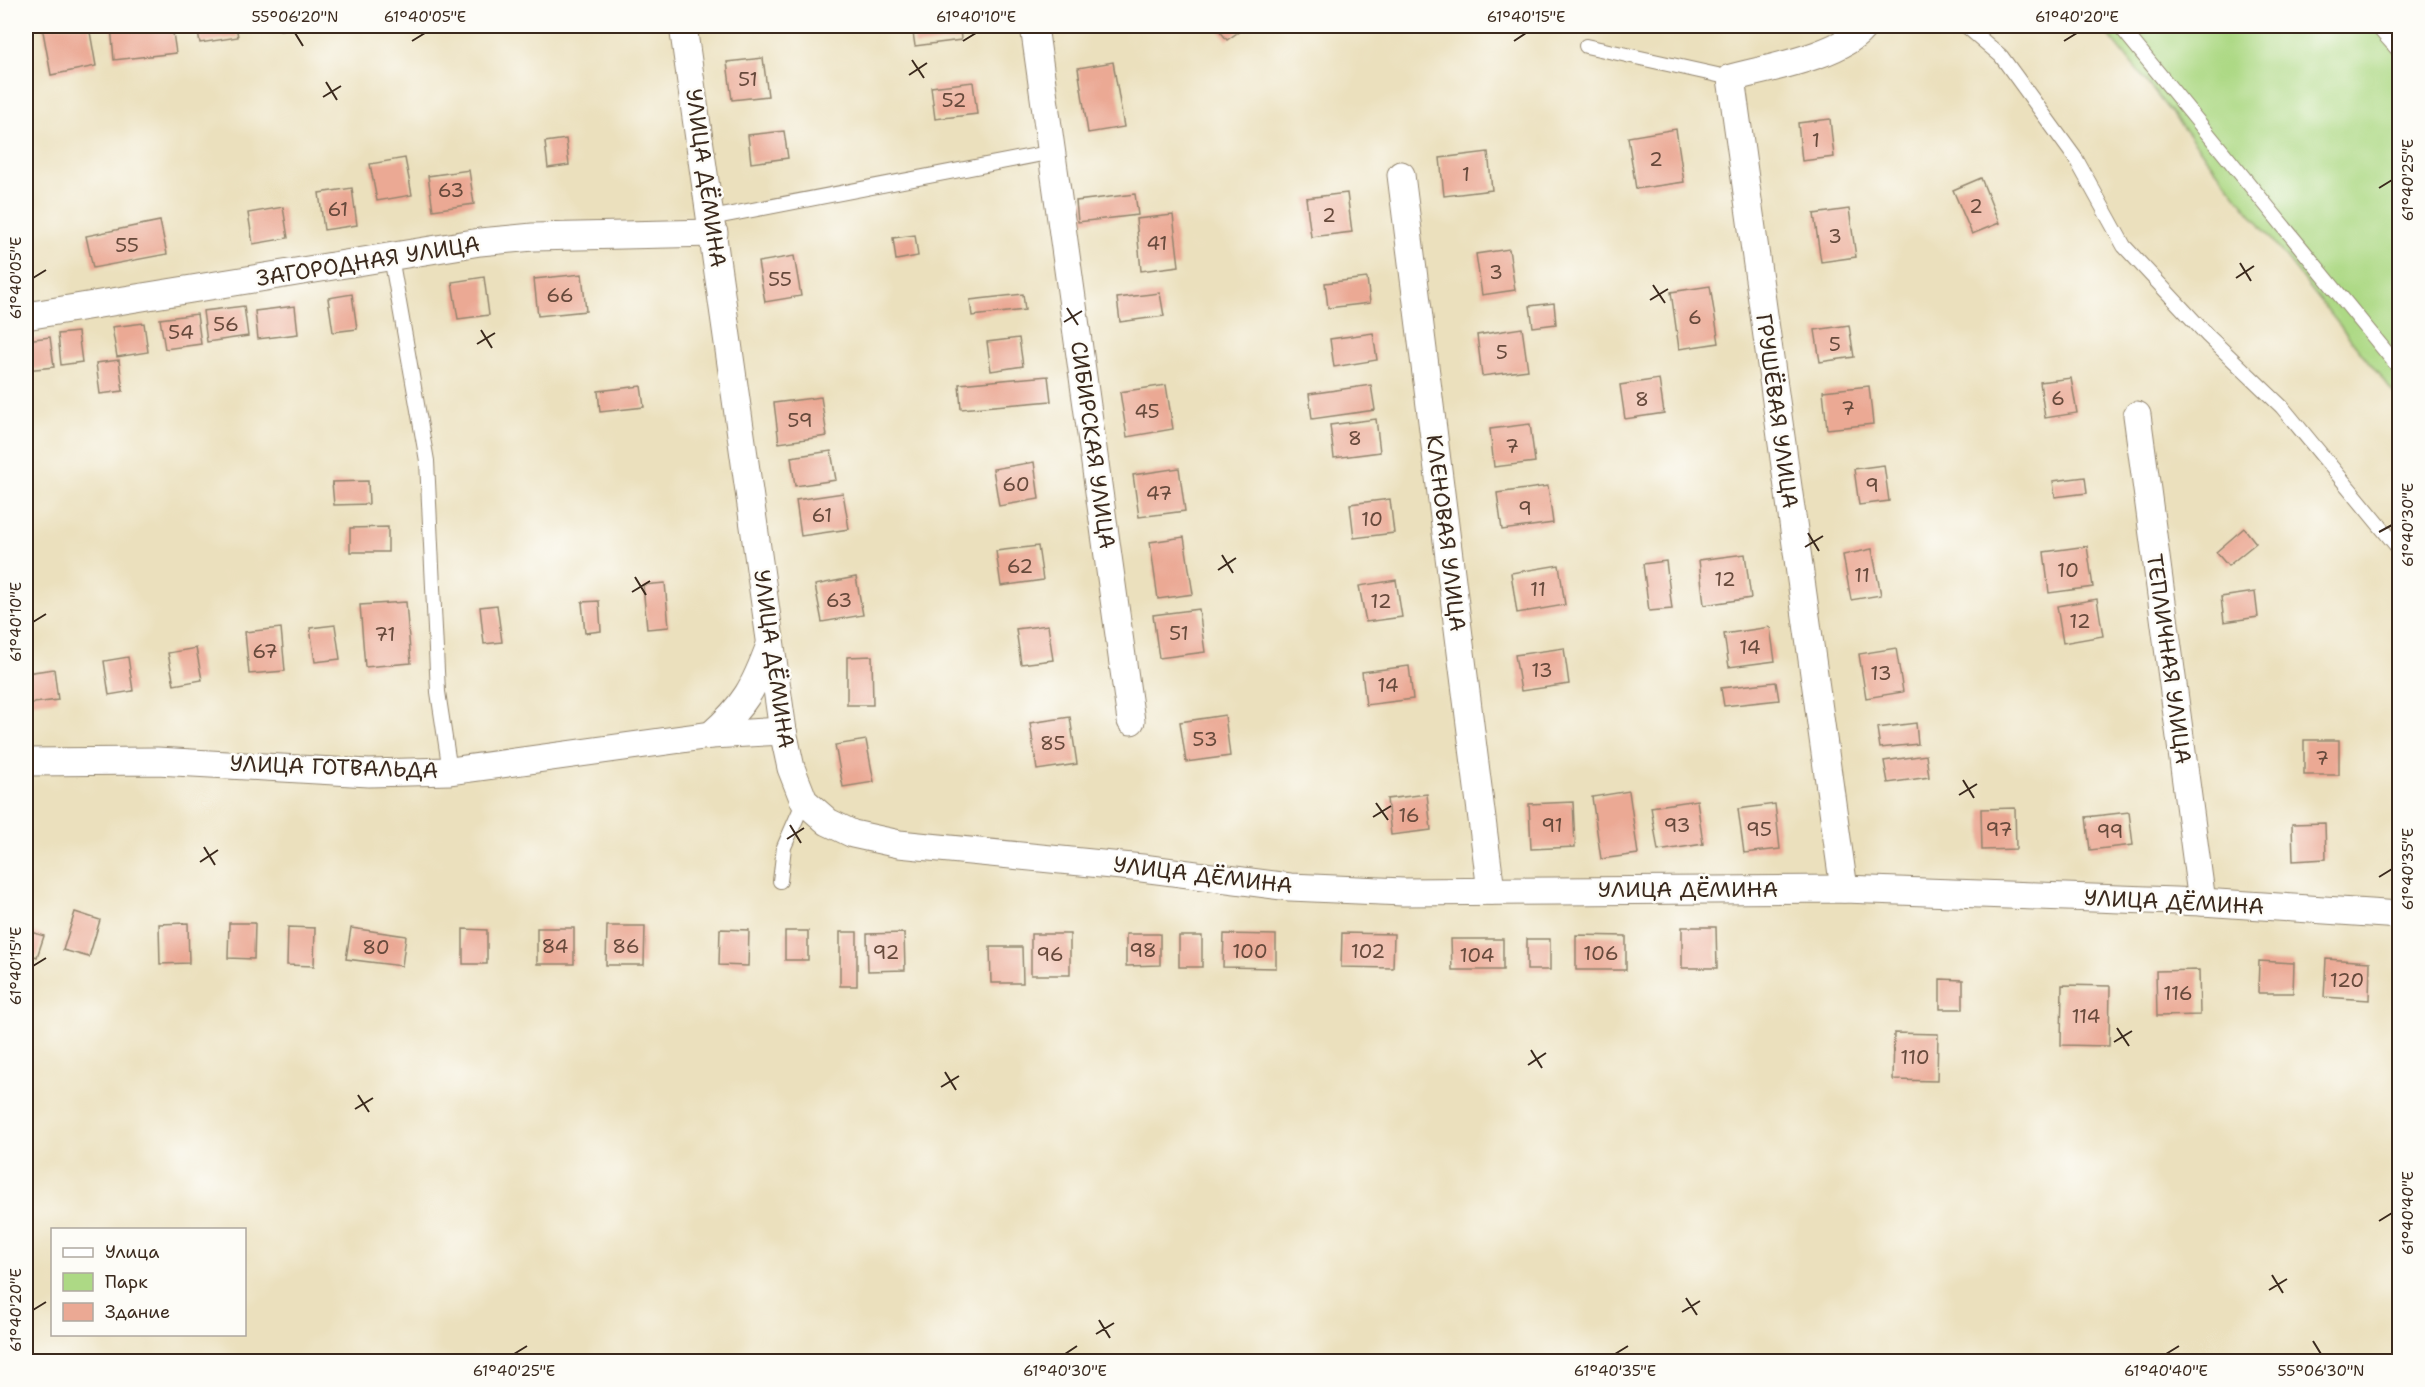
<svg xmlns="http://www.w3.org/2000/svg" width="2425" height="1387" viewBox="0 0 2425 1387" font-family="'Shantell Sans',sans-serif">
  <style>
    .green { fill: #add985; stroke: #748252; stroke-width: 1.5 }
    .building { fill: #eba994 }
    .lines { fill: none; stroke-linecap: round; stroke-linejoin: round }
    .service-casing { stroke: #93856e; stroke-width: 16 }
    .minor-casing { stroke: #93856e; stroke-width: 29 }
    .service { stroke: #fff; stroke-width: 14 }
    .minor { stroke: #fff; stroke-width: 27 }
    .ticks { fill: none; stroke: #3b2a1e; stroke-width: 2 }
    .labels { text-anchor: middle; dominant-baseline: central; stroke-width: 5; stroke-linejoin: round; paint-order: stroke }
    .number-label { font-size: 20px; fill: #674a3c }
    .street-label { font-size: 22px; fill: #3b2a1e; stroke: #fdfcf7 }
    .neatline { fill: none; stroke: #3b2a1e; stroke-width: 2 }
    .ticks-label { font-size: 15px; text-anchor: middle; fill: #3b2a1e }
  </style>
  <rect width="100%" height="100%" fill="#fdfcf7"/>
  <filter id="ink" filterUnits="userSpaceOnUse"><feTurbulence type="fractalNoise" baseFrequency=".0167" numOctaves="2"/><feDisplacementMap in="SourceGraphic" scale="12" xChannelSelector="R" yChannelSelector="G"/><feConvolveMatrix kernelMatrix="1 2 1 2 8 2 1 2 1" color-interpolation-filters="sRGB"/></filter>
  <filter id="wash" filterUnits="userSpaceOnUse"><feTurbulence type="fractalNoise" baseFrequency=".008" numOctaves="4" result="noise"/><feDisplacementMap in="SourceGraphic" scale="24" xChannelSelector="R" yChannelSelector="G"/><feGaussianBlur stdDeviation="1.35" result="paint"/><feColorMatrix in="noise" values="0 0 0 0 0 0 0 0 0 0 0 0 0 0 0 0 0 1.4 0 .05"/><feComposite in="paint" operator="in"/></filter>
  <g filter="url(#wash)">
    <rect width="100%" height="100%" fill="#ebe0bd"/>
    <path class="green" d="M2102,26h297v374z"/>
    <g id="blocks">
      <g class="building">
        <path d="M42,26h47l7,40 -45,9z"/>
        <path d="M111,26h61l4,27 -62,7z"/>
        <path d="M197,26h39l2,11 -38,6z"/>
        <path d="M279,26h22v1l-21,3z"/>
        <path d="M912,26h48l1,14 -46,6z"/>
        <path d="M1216,26h31l-20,14z"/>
        <path d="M763,58l5,38 -36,4 -5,-38z"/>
        <path d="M1113,62l11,65 -36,6 -10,-65z"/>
        <path d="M973,82l4,32 -42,5 -4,-32z"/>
        <path d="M1830,119l4,38 -32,4 -4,-38z"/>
        <path d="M1676,129l8,53 -48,7 -8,-52z"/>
        <path d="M784,131l4,27 -37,5 -3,-28z"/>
        <path d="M566,139l3,26 -21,3 -3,-26z"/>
        <path d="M1488,152l4,38 -48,6 -4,-38z"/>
        <path d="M405,158l7,37 -35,6 -7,-37z"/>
        <path d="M469,170l5,34 -41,6 -5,-34z"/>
        <path d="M1981,178l18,45 -27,11 -19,-44z"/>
        <path d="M352,188l5,37 -33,5 -5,-37z"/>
        <path d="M1347,193l5,39 -41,5 -5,-39z"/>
        <path d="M1135,194l3,21 -60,7 -2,-21z"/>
        <path d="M283,207l5,31 -35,6 -5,-31z"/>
        <path d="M1849,209l7,48 -35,5 -7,-48z"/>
        <path d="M1173,215l6,51 -38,5 -5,-52z"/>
        <path d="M160,221l7,33 -74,14 -7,-32z"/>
        <path d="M915,235l3,21 -22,4 -3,-22z"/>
        <path d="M1509,249l6,41 -33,5 -6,-41z"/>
        <path d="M794,256l7,40 -36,6 -7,-40z"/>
        <path d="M582,274l4,37 -48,5 -4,-37z"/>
        <path d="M484,277l5,38 -31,4 -6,-37z"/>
        <path d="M1367,278l3,25 -42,5 -3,-25z"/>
        <path d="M1710,286l9,57 -40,6 -8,-57z"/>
        <path d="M1160,293l4,23 -44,6 -3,-24z"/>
        <path d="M352,294l5,35 -24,3 -5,-34z"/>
        <path d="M1023,294l2,16 -53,6 -2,-16z"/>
        <path d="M1554,303l2,21 -23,3 -3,-21z"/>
        <path d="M244,306l4,30 -41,6 -4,-31z"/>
        <path d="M295,306l3,28 -40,5 -3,-28z"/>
        <path d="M197,314l4,30 -36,5 -5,-30z"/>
        <path d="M144,323l4,29 -31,5 -5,-30z"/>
        <path d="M1849,325l5,32 -34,5 -5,-32z"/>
        <path d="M1522,328l6,42 -46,6 -5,-41z"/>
        <path d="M78,332l4,30 -21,3 -3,-31z"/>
        <path d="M1373,333l4,27 -43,7 -4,-28z"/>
        <path d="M50,337l4,30 -28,3v-30z"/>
        <path d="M1019,338l4,28 -32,5 -4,-29z"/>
        <path d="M119,360l4,31 -23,3 -4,-31z"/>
        <path d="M1048,376l3,25 -90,8 -2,-25z"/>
        <path d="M2071,378l6,35 -32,5 -5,-36z"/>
        <path d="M1659,379l5,34 -39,6 -5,-34z"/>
        <path d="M1166,385l7,44 -46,8 -7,-45z"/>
        <path d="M1371,385l4,25 -63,9 -3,-25z"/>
        <path d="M641,386l3,21 -44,5 -2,-21z"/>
        <path d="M1869,386l4,38 -46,5 -4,-38z"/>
        <path d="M821,397l6,39 -48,7 -5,-40z"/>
        <path d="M1376,419l4,33 -46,6 -4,-33z"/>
        <path d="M1530,424l5,38 -41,5 -4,-38z"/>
        <path d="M831,451l5,29 -41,6 -4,-29z"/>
        <path d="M1034,462l5,37 -40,7 -6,-37z"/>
        <path d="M1884,465l5,36 -30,4 -5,-36z"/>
        <path d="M1179,468l6,43 -46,6 -6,-42z"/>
        <path d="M2085,477l2,16 -32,4 -2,-16z"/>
        <path d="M368,481l1,23 -35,1 -2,-23z"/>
        <path d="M1548,486l5,37 -51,7 -5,-37z"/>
        <path d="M843,493l6,36 -48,7 -5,-36z"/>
        <path d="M1390,499l4,34 -40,5 -4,-34z"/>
        <path d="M388,527v25h-38v-24z"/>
        <path d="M2244,528l12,15 -28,23 -12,-14z"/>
        <path d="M1184,537l9,57 -35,5 -8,-57z"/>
        <path d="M1038,546l5,34 -42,6 -5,-35z"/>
        <path d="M2087,546l6,41 -44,6 -5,-41z"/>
        <path d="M1872,549l9,46 -30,5 -8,-45z"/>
        <path d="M1745,554l6,44 -47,7 -5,-45z"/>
        <path d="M1666,561l6,48 -23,2 -6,-47z"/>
        <path d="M1559,565l6,40 -48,8 -6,-40z"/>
        <path d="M856,577l7,38 -41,7 -7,-37z"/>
        <path d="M1396,580l6,37 -36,5 -7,-36z"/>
        <path d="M665,583l4,44 -22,2 -4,-44z"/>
        <path d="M2255,592l3,25 -34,5 -3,-25z"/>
        <path d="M2097,599l6,37 -40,7 -6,-37z"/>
        <path d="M599,601l2,30 -16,2 -3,-31z"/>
        <path d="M406,602l5,61 -46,4 -5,-62z"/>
        <path d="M497,605l5,37 -18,2 -4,-37z"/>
        <path d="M1199,609l6,43 -46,6 -6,-43z"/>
        <path d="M335,625l5,34 -25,3 -5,-34z"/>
        <path d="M1048,625l5,35 -32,4 -5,-35z"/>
        <path d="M1770,627l5,34 -46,6 -5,-33z"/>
        <path d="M281,628l4,43 -36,3 -4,-42z"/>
        <path d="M196,648l6,32 -28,5 -6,-32z"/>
        <path d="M1564,648l5,36 -48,7 -6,-36z"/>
        <path d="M1896,648l7,44 -37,6 -7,-44z"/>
        <path d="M872,656l1,49h-26v-48z"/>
        <path d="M128,657l5,34 -24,4 -5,-34z"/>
        <path d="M1409,666l4,33 -47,6 -4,-33z"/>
        <path d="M54,669l4,31 -32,4v-31z"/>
        <path d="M1776,682l3,18 -55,6 -3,-18z"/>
        <path d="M1225,715l5,41 -44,6 -6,-40z"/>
        <path d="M1070,717l7,47 -40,6 -7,-47z"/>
        <path d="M1916,723l2,21 -38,4 -3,-20z"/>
        <path d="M866,740l8,42 -31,5 -8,-42z"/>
        <rect x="2304" y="740" width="35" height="35"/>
        <path d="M1926,755l3,22 -41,6 -4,-22z"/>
        <path d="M1629,791l9,63 -37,5 -9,-62z"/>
        <path d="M1427,794l4,36 -40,5 -4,-36z"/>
        <path d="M1697,800l6,44 -45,7 -7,-44z"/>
        <path d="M1573,802l2,45 -44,2 -2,-45z"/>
        <path d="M1775,804l5,45 -36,4 -6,-44z"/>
        <path d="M2015,808l1,41 -34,1 -1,-41z"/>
        <path d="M2129,812l4,33 -43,5 -4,-33z"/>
        <path d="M2325,823l1,36 -33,2 -1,-37z"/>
        <path d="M75,912l25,8 -11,37 -26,-7z"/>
        <path d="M188,923l1,40 -29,1 -1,-40z"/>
        <path d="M229,923h26l-1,36 -26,-1z"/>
        <path d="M607,926h38l-1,39h-38z"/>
        <path d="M288,927l27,1 -1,38 -27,-1z"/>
        <path d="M1682,927h34l1,41h-35z"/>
        <path d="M351,928l55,8 -4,30 -56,-7z"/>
        <rect x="537" y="928" width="37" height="36"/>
        <path d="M463,929l24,1v34h-24z"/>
        <path d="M720,929l29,1 -1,36 -29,-1z"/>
        <path d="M26,930l18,6 -7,21 -11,-4z"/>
        <rect x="785" y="931" width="23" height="29"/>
        <rect x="840" y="932" width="17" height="54"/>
        <path d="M904,933l1,37 -37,1 -1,-37z"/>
        <path d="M1342,933l52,1 -1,34 -52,-1z"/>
        <rect x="1031" y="934" width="39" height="41"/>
        <path d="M1126,934h34v31l-34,1z"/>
        <path d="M1224,934l52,1v33l-53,-1z"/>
        <path d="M1576,935l50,1v34h-50z"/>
        <rect x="1179" y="936" width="23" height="31"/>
        <path d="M1451,939h52v31h-51z"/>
        <rect x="1527" y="939" width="23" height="31"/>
        <path d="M990,947h32l1,36h-32z"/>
        <path d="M2326,959l44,3 -1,38 -45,-3z"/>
        <path d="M2259,961l35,2 -1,30h-35z"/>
        <path d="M2199,970l1,45 -43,1 -1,-45z"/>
        <path d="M1940,979l23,1v29h-23z"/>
        <path d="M2062,985l48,1 -1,60 -48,-1z"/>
        <path d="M1894,1033l44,1 -1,47 -44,-1z"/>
      </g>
    </g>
  </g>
  <g filter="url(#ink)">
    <use href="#blocks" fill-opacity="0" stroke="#93856e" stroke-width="1.5"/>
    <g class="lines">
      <g class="service-casing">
        <g id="service">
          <path d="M1966,26l35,30 75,103 48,87 84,90 74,71 118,143"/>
          <path d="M2120,26l280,343"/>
          <path d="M2377,26l23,26"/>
          <path d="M1586,46l145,32"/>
          <path d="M711,218l342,-66"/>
          <path d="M391,257l36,204 11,231 12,79"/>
          <path d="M780,881l4,-34 20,-46"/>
        </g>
      </g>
      <g class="minor-casing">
        <g id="minor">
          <path d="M683,26l100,705 8,37 13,33 24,21 25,12 46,10 243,24 148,19 113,5 441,-3 358,13 198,13"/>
          <path d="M1034,26l97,695"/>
          <path d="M1401,175l90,716"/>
          <path d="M26,316l454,-74 53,-5 181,-4"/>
          <path d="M2137,415l65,487"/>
          <path d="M711,735c34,-30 43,-47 59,-90"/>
          <path d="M26,762l131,-1 212,12 81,-2 261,-36 72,-4"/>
          <path d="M1844,889l-113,-811c33,-9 114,-23 133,-52"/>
        </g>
      </g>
      <use href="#service" class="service"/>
      <use href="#minor" class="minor"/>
    </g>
  </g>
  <path class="ticks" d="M295,33l8,13M412,41l13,-8M963,41l13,-8M1514,41l12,-8M2064,41l13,-8M912,60l12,18M909,75l18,-12M326,82l11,18M323,97l18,-11M2379,188l13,-8M2240,263l11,18M33,278l13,-8M2236,278l18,-12M1653,285l12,18M1650,300l18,-11M1067,308l11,17M1064,322l18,-11M481,330l11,18M477,344l18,-11M2379,532l13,-7M1808,533l11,18M1805,547l18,-11M1222,555l11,18M1218,570l18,-12M635,577l11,18M632,592l18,-11M33,622l13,-8M1963,780l11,18M1959,795l18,-11M1376,803l12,17M1373,817l18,-11M790,825l11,18M787,839l17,-11M204,847l11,18M200,862l18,-12M2379,877l13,-8M33,966l13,-8M2117,1028l12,18M2114,1042l18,-11M1531,1050l11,18M1528,1065l18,-12M945,1072l11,18M941,1087l18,-11M358,1095l11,17M355,1109l18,-11M2379,1221l13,-8M2272,1275l11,18M2269,1290l18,-11M1686,1298l11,17M33,1310l13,-8M1682,1312l18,-11M1099,1320l11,18M1096,1334l18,-11M2313,1341l8,13M514,1354l13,-8M1065,1354l12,-8M1615,1354l13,-8M2166,1354l13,-8"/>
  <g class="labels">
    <g class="number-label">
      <text x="748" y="79">51</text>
      <text x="954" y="100">52</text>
      <text x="1816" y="140">1</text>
      <text x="1656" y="159">2</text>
      <text x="1466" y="174">1</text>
      <text x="451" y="190">63</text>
      <text x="1976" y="206">2</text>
      <text x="338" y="209">61</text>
      <text x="1329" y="215">2</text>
      <text x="1835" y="236">3</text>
      <text x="1157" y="243">41</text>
      <text x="127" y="245">55</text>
      <text x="1496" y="272">3</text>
      <text x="780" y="279">55</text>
      <text x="560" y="295">66</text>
      <text x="1695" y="317">6</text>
      <text x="226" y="324">56</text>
      <text x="181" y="332">54</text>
      <text x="1835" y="344">5</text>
      <text x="1502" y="352">5</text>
      <text x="2058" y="398">6</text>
      <text x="1642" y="399">8</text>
      <text x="1848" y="408">7</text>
      <text x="1147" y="411">45</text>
      <text x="800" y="420">59</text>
      <text x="1355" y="438">8</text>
      <text x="1512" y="446">7</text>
      <text x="1016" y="484">60</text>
      <text x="1872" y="485">9</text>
      <text x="1159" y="493">47</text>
      <text x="1525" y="508">9</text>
      <text x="822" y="515">61</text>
      <text x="1372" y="519">10</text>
      <text x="1020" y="566">62</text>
      <text x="2068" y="570">10</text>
      <text x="1862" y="575">11</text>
      <text x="1725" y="579">12</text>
      <text x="1538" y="589">11</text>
      <text x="839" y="600">63</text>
      <text x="1381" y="601">12</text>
      <text x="2080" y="621">12</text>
      <text x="1179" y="633">51</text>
      <text x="385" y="634">71</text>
      <text x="1750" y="647">14</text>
      <text x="265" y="651">67</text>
      <text x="1542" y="670">13</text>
      <text x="1881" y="673">13</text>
      <text x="1388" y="685">14</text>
      <text x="1205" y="739">53</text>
      <text x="1053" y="743">85</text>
      <text x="2322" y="758">7</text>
      <text x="1409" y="815">16</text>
      <text x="1552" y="825">91</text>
      <text x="1677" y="825">93</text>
      <text x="1759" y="829">95</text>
      <text x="1999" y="829">97</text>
      <text x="2110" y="831">99</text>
      <text x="555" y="946">84</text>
      <text x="626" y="946">86</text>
      <text x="376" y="947">80</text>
      <text x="1143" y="950">98</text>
      <text x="1250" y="951">100</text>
      <text x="1368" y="951">102</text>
      <text x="886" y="952">92</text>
      <text x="1601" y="953">106</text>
      <text x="1050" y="954">96</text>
      <text x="1477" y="955">104</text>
      <text x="2347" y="980">120</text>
      <text x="2178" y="993">116</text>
      <text x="2086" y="1016">114</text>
      <text x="1915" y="1057">110</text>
    </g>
    <g class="street-label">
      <text transform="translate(706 178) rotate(82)">УЛИЦА ДЁМИНА</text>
      <text transform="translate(368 261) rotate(-9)">ЗАГОРОДНАЯ УЛИЦА</text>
      <text transform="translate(1777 411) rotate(82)">ГРУШЁВАЯ УЛИЦА</text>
      <text transform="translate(1093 445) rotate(82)">СИБИРСКАЯ УЛИЦА</text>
      <text transform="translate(1446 533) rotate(83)">КЛЕНОВАЯ УЛИЦА</text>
      <text transform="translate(774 659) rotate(82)">УЛИЦА ДЁМИНА</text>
      <text transform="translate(2169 659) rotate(82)">ТЕПЛИЧНАЯ УЛИЦА</text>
      <text transform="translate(334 767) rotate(2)">УЛИЦА ГОТВАЛЬДА</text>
      <text transform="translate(1203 875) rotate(7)">УЛИЦА ДЁМИНА</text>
      <text x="1688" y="889">УЛИЦА ДЁМИНА</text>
      <text transform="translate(2174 902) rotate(3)">УЛИЦА ДЁМИНА</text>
    </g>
  </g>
  <rect width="2425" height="1387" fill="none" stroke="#fdfcf7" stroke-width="66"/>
  <rect x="51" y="1228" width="195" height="108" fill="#fdfcf7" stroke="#afa8a0" stroke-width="1.5"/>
  <rect x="63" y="1248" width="30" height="9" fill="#ffffff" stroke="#afa8a0" stroke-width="1.5"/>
  <text x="105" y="1258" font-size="18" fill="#3b2a1e">Улица</text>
  <rect x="63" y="1273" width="30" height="18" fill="#add985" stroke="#afa8a0" stroke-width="1.5"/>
  <text x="105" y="1288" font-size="18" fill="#3b2a1e">Парк</text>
  <rect x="63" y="1303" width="30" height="18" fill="#eba994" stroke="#afa8a0" stroke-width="1.5"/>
  <text x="105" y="1318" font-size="18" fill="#3b2a1e">Здание</text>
  <rect x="33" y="33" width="2359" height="1321" class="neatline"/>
  <g class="ticks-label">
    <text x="295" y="22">55°06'20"N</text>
    <text x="425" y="22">61°40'05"E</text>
    <text x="976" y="22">61°40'10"E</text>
    <text x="1526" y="22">61°40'15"E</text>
    <text x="2077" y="22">61°40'20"E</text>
    <text transform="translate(2408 180) rotate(-90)" y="5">61°40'25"E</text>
    <text transform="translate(16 278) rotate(-90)" y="5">61°40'05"E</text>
    <text transform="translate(2408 525) rotate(-90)" y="5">61°40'30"E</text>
    <text transform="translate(16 622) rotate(-90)" y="5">61°40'10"E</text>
    <text transform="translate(2408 869) rotate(-90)" y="5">61°40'35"E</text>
    <text transform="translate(16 966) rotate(-90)" y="5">61°40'15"E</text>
    <text transform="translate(2408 1213) rotate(-90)" y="5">61°40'40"E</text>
    <text transform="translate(16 1310) rotate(-90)" y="5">61°40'20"E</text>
    <text x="514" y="1376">61°40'25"E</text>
    <text x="1065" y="1376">61°40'30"E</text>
    <text x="1615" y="1376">61°40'35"E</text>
    <text x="2166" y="1376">61°40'40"E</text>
    <text x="2321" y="1376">55°06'30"N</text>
  </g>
</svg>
